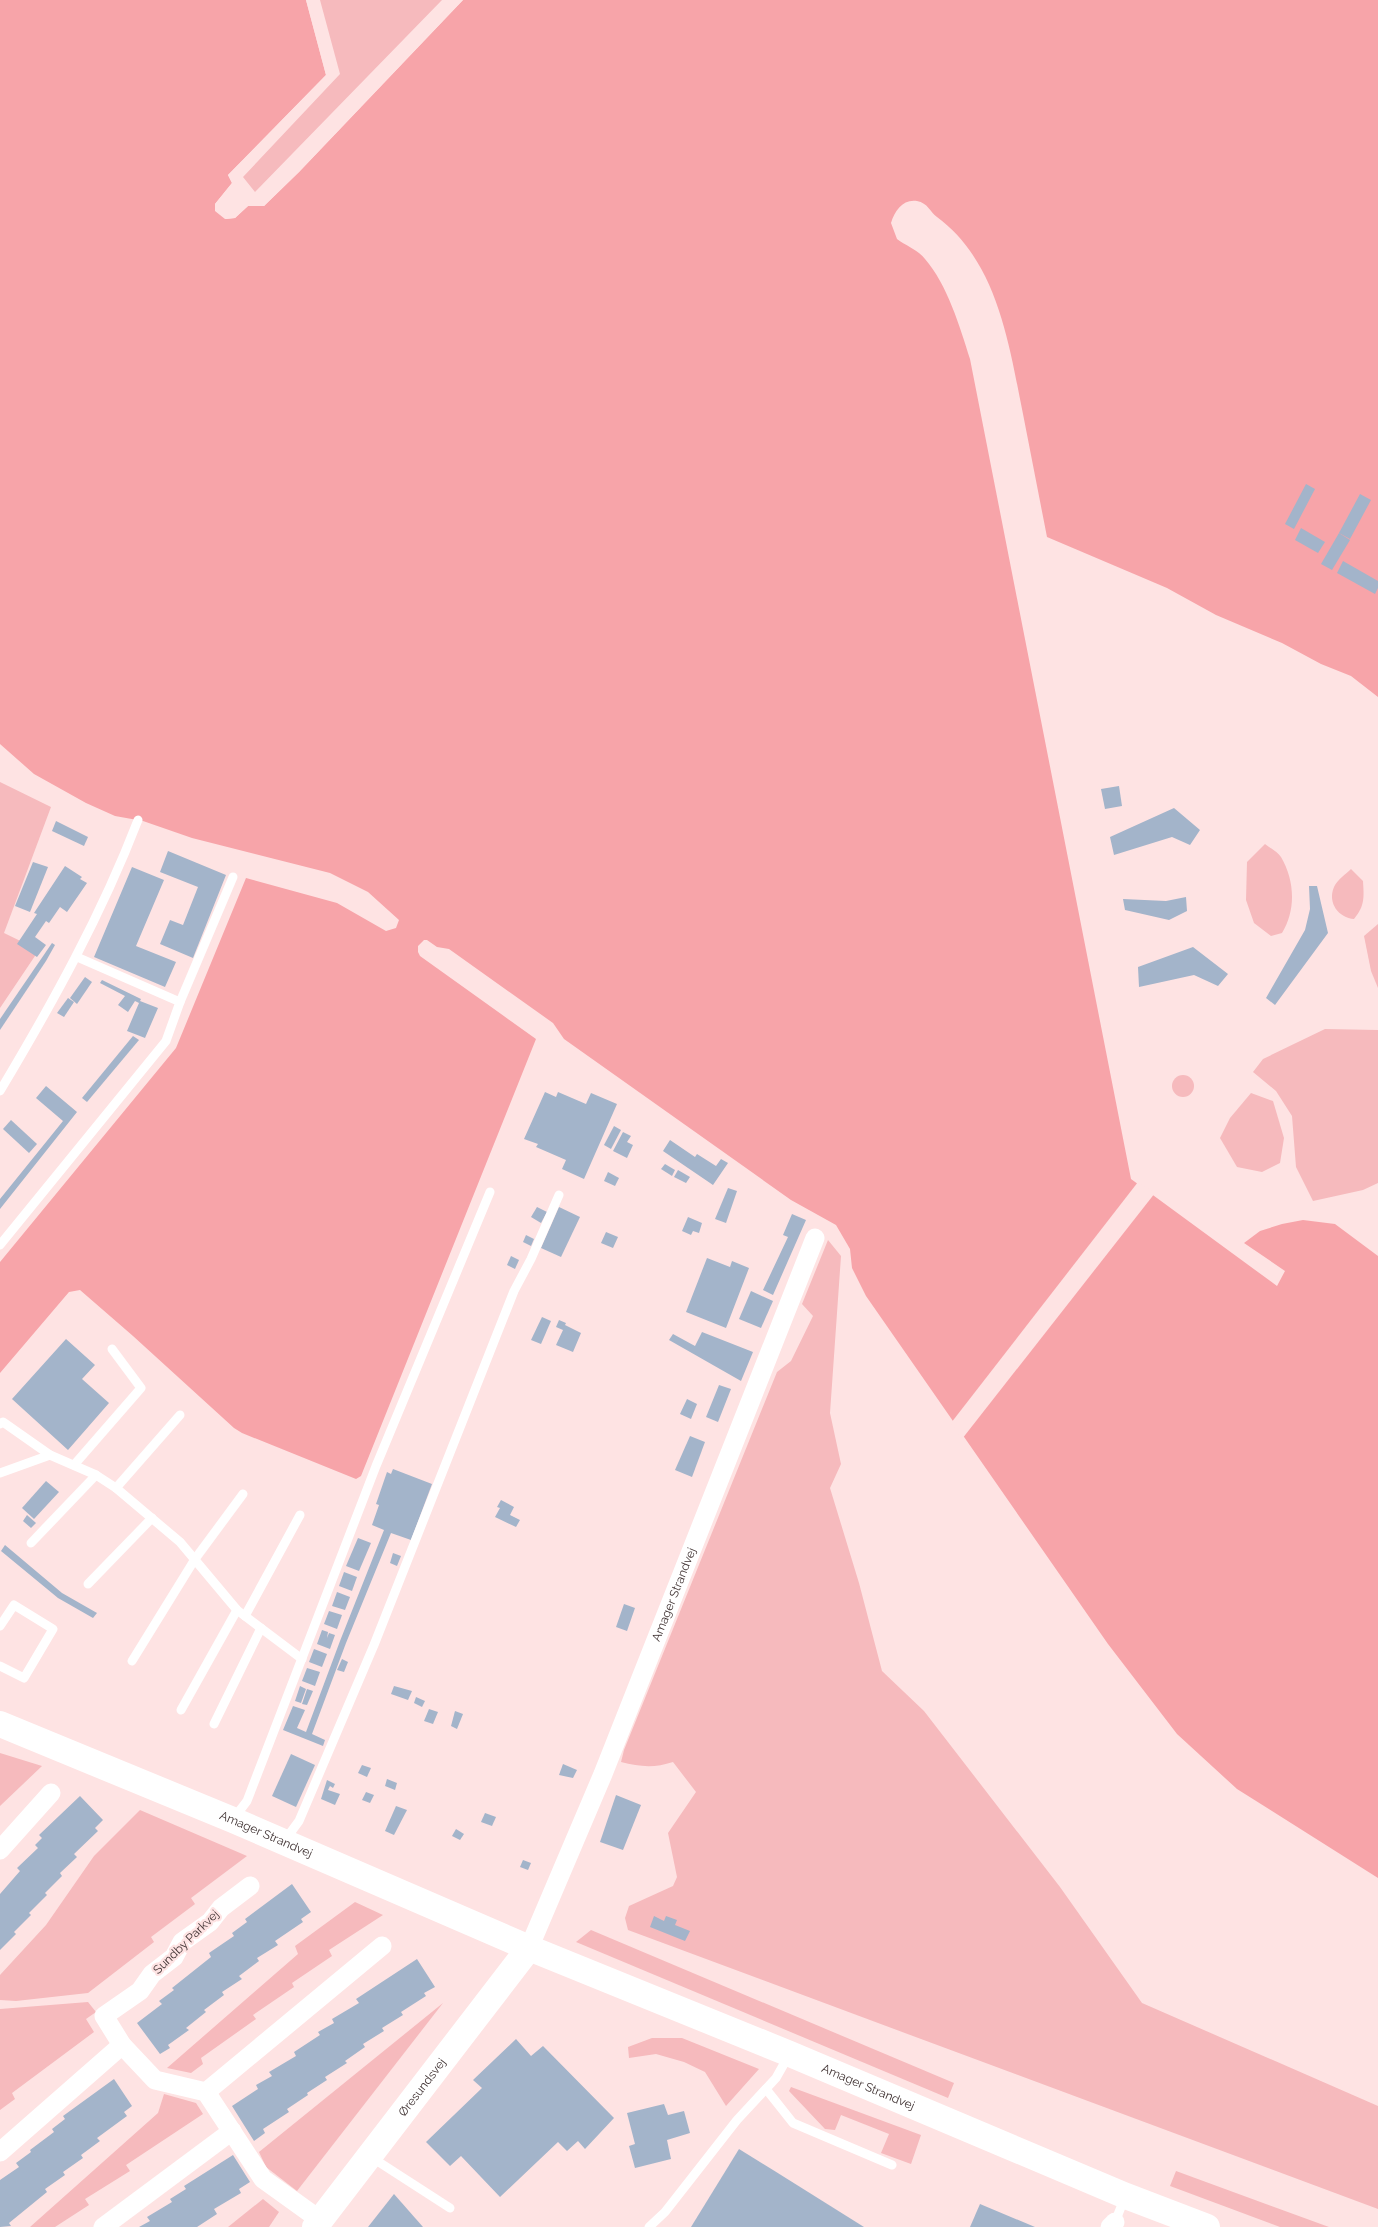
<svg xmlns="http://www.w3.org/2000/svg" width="1378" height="2227" viewBox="0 0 1378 2227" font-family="Raleway,sans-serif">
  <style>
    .green { fill: #f6babd }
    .water { fill: #f7a4a9 }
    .pier { fill: #fee3e3 }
    .building { fill: #a3b4ca }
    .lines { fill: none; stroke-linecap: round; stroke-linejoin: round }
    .lane { stroke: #fff; stroke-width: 9 }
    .street { stroke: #fff; stroke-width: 19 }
    .secondary { stroke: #fff; stroke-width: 26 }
    .labels { text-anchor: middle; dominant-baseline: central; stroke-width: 4.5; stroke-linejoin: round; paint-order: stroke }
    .street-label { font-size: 12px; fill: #403333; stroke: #fee3e3 }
  </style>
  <rect width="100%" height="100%" fill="#fee3e3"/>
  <g class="green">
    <path d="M320,0h122l-187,192 -12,-15 97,-103z"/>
    <path d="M0,782l51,25 -47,126 35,17 -39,58z"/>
    <path d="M1265,844c5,4 13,8 16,13 14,24 15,53 1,76l-11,3 -17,-13 -8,-23 1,-38z"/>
    <path d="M1351,869l12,12c1,16 2,25 -9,38 -15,-1 -27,-16 -20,-32 3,-7 12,-13 17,-18z"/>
    <path d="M1378,924v64l-7,-17 -7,-35z"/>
    <path d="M1325,1029l53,1v153l-15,7 -50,11 -17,-34 -4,-51 -16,-25 -23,-19 10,-13z"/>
    <circle cx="1183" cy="1086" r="11"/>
    <path d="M1251,1093l22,8 11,37 -4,25 -18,9 -25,-5 -17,-29 10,-20z"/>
    <path d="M828,1240l13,16 -11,157 11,51 -11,24 29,95 23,88 42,40 136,176 82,116 236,103v103l-750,-279 -3,-12 4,-12 44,-20 4,-9 -9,-44 28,-41 -23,-30c-18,6 -33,5 -52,0l3,-12 153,-378 14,-11 22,-45 -11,-12z"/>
    <path d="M0,1753l42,13 -42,40z"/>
    <path d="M140,1810l107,46 -56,42 4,6 -44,33 3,5 -66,51 -72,8 -16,-1v-25l46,-50 48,-69z"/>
    <path d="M355,1902l28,13 -54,35 3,6 -40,27 2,4 -41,28 3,4 -55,39 2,6 -12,9 -24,-5 131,-114 -3,-8z"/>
    <path d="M591,1930l363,153 -6,15 -372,-156z"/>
    <path d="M88,2002l8,10 -10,7 8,13 -82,61 3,6 -15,11v-101z"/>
    <path d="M443,2003l-146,188 -31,-24 -7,-15z"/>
    <path d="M652,2038h30l77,31 -33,37 -21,-34 -21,-10 -28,-8 -27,4 -1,-11z"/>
    <path d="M791,2087l130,48 -10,29 -30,-11 8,-19 -48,-19 -6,15 -10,-1 -36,-38z"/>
    <path d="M164,2094l32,9 7,11 -77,51 4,6 -45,28 4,6 -34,22h-25l128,-114z"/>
    <path d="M1176,2171l153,56h-49l-110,-41z"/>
    <path d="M263,2199l16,13 -10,15h-41z"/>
  </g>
  <path class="water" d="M0,0h306l20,75 -98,100 4,8 -17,21 1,7 10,8 9,-1 13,-12h16l35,-34 164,-172h915v697l-27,-21 -30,-12 -39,-21 -66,-28 -49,-27 -120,-51c-8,-41 -16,-82 -24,-123 -14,-69 -25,-152 -86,-197 -7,-5 -9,-14 -20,-16 -14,-2 -22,9 -26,22l6,16c9,7 20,10 28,20 22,25 35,68 45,100l161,820 146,107 8,-15 -41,-28 16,-12 22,-7 21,-4 32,4 43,32v622l-141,-89 -60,-55 -69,-90 -242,-348 -14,-28 -2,-19 -14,-24 -45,-25 -227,-161 -11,-16 -104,-74 -12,-2 -10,-7h-3l-6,6v6l2,4 116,83 -175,437 -5,3 -114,-46 -8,-5 -101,-92 -53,-46 -11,2 -69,81v-111l176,-214 70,-170 91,25 49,28 10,-3 3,-8 -31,-28 -38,-19 -138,-35 -49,-17 -28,-5 -29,-13 -52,-29 -34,-30z"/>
  <g class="pier">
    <path d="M306,0h3l20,76 -98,99 4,9 -17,21v5l8,6 8,-1 13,-11h16l34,-34 162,-170h4l-164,172 -35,34h-16l-13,12 -10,1 -10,-8v-7l17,-21 -4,-8 98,-100z"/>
    <path d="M1138,1182l17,11 -193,246 -11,-16z"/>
  </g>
  <g class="building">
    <path d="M1306,484l9,5 -21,40 -9,-5z"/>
    <path d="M1360,494l11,6 -21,39 -11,-6z"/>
    <path d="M1301,528l24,14 -7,11 -23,-13z"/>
    <path d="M1339,533l11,7 -18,30 -11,-6z"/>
    <path d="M1343,561l35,20v7l-3,6 -38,-21z"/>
    <path d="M1119,786l3,20 -17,3 -4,-20z"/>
    <path d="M1174,808l26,22 -10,15 -18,-8 -58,18 -4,-18z"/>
    <path d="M56,821l32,16 -4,9 -32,-15z"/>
    <path d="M168,851l58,24 -33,83 -33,-14 10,-24 13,5 15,-38 -38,-15z"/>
    <path d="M33,862l15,5 -18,45 -15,-6z"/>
    <path d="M65,866l17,11 -2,2 7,4 -20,29 -7,-5 -11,16 -3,-2 -11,16 11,8 -9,12 -20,-13 20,-30 -3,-1z"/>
    <path d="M132,867l32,13 -28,66 40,16 -11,25 -71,-30z"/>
    <path d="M1309,886h8l11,47 -53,72 -9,-7 39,-68 5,-21z"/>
    <path d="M1186,897l1,14 -18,9 -44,-10 -2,-11 43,2z"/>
    <path d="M52,943l3,2 -9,16 -46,69v-11z"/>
    <path d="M1193,947l35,27 -10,12 -24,-11 -55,12 -1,-20z"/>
    <path d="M85,977l7,5 -15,22 -7,-6z"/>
    <path d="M102,980l39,19 -1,2 18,7 -13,30 -18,-7 12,-28 -4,-2 -7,11 -10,-7 7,-9 -25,-13z"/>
    <path d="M68,998l6,4 -10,15 -7,-4z"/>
    <path d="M133,1036l6,4 -52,62 -5,-4z"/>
    <path d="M46,1086l31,26 -77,97v-10l63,-78 -27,-23z"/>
    <path d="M545,1092l11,5 2,-5 28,12 5,-11 26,11 -33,75 -22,-10 4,-9 -30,-13 2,-3 -14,-5z"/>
    <path d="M11,1120l26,24 -8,9 -26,-24z"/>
    <path d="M614,1126l7,4 -10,19 -7,-4z"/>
    <path d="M623,1132l8,4 -4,6 6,3 -6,13 -14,-7z"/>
    <path d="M670,1140l25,17 2,-3 19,12 5,-7 7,4 -15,22 -50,-34z"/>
    <path d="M665,1164l10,6 -3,6 -11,-7z"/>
    <path d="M678,1170l12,7 -4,6 -12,-6z"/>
    <path d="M608,1172l11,6 -4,8 -11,-5z"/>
    <path d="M728,1188l9,3 -11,32 -11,-4z"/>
    <path d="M537,1207l10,5 -6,11 -10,-6z"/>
    <path d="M559,1207l21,10 -19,40 -20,-9z"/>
    <path d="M792,1214l14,6 -33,75 -10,-5 25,-53 -5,-2z"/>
    <path d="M688,1217l14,6 -3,10 -6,-2 -2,4 -9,-4z"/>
    <path d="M606,1232l12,5 -5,11 -12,-5z"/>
    <path d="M526,1235l8,4 -3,7 -8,-4z"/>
    <path d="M511,1256l8,4 -4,9 -8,-4z"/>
    <path d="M707,1258l23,9 2,-6 17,7 -23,60 -40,-16z"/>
    <path d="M751,1291l22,10 -12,27 -22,-9z"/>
    <path d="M542,1317l9,4 -10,23 -10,-4z"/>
    <path d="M559,1320l7,3 -1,2 16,8 -8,19 -17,-7 7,-15 -7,-3z"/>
    <path d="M702,1332l51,20 -12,29 -72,-41 4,-6 22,12z"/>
    <path d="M66,1339l29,26 -13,14 27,24 -41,47 -56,-51z"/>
    <path d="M719,1385l12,4 -13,33 -12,-5z"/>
    <path d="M687,1399l10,5 -6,15 -11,-5z"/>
    <path d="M690,1436l15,6 -13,35 -17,-7z"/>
    <path d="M393,1469l39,15 -21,56 -20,-7 -45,110 -34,91 13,6 -2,6 -40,-16 10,-24 12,4 -8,18 9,4 34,-91 44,-111 -12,-5 7,-20 -3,-1 11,-32 4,2z"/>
    <path d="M46,1481l13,11 -25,27 -12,-11z"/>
    <path d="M501,1500l13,7 -4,8 10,5 -4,7 -21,-10 5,-9 -3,-1z"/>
    <path d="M27,1515l9,8 -5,5 -8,-7z"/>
    <path d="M358,1538l13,5 -12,28 -13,-5z"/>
    <path d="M5,1545l57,48 35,20 -4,5 -35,-20 -57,-47z"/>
    <path d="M393,1553l8,3 -4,10 -7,-3z"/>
    <path d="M344,1572l13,5 -5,14 -13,-5z"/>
    <path d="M337,1592l13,5 -5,13 -13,-4z"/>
    <path d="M624,1604l11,4 -8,23 -11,-4z"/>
    <path d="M329,1611l13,4 -5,14 -13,-5z"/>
    <path d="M322,1630l6,2 -1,6 2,-5 6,2 -5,14 -13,-5z"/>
    <path d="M314,1649l13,5 -5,13 -13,-5z"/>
    <path d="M342,1659l6,3 -4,10 -7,-2z"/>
    <path d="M307,1668l13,4 -5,14 -13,-5z"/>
    <path d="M300,1686l6,3 -5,14 -6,-2z"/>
    <path d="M394,1686l18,5 -4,9 -17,-6z"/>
    <path d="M307,1689l6,2 -6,14 -5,-1z"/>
    <path d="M416,1697l9,4 -3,6 -8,-4z"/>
    <path d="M429,1709l9,3 -5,12 -9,-3z"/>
    <path d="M455,1711l8,3 -6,15 -6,-3z"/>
    <path d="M291,1754l24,11 -19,42 -24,-11z"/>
    <path d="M563,1764l14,6 -4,8 -14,-3z"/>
    <path d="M362,1765l9,3 -4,9 -9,-4z"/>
    <path d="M387,1779l10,4 -2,7 -10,-4z"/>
    <path d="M327,1780l8,4 -2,4 -3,-2 -2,4 12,4 -5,11 -14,-6z"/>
    <path d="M366,1792l8,3 -4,8 -8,-3z"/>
    <path d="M616,1795l25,10 -18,45 -23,-8z"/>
    <path d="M80,1796l23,24 -8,8 3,3 -24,23 3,3 -17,16 2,3 -17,17 2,2 -18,18 2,2 -17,17 2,2 -16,16v-56l20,-23 -3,-3 21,-20 -3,-3 7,-7 -3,-3z"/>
    <path d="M396,1806l11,4 -13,25 -9,-4z"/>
    <path d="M485,1813l11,4 -4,9 -11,-4z"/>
    <path d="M456,1829l8,5 -4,6 -8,-4z"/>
    <path d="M523,1860l8,3 -3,7 -8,-3z"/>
    <path d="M292,1884l19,28 -10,7 2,3 -28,19 3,4 -21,13 2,3 -20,15 3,3 -20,13 2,3 -20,15 2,2 -20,16 3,2 -21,15 2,3 -10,6 -23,-31 25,-19 -3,-3 15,-11 -2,-2 39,-31 -2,-4 25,-17 -2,-3 15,-11 -2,-3z"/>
    <path d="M654,1916l10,5 2,-5 11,4 -2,5 15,6 -5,10 -35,-14z"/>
    <path d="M417,1959l18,28 -11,6 2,3 -25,16 2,3 -21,13 2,3 -21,13 2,3 -20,14 2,2 -22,14 2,3 -20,13 1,2 -21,14 2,3 -26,17 2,4 -11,8 -22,-35 26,-17 -2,-4 16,-9 -3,-4 27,-16 -2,-4 26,-17 -2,-3 16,-9 -2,-4 27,-16 -3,-4z"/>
    <path d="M516,2039l15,17 12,-10 71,72 -29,31 -7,-8 -11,10 -9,-9 -58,55 -39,-41 -11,10 -24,-24 56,-54 -9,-8z"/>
    <path d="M114,2079l18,27 -8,6 3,4 -30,22 3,3 -19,14 2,3 -20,14 2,3 -20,14 2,3 -38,31 2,3 -11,1v-47l19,-13 -3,-4 15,-11 -1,-2 24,-18 -2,-3 13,-10 -2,-3z"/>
    <path d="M664,2104l4,11 16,-4 6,22 -23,7 4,19 -36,9 -6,-22 6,-2 -8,-31z"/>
    <path d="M739,2149l34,21 91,57h-173z"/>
    <path d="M233,2155l17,27 -11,7 2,4 -27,16 3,5 -20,13h-58l11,-6 -3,-4 25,-15 -2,-3 16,-10 -2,-3z"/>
    <path d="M394,2194l29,33h-55z"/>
    <path d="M980,2204l55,23h-65z"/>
  </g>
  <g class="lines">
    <g class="lane">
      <path d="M180,1002l53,-125"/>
      <path d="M0,1091c52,-87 101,-175 138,-271"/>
      <path d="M0,1245l166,-204 14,-39 -103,-45"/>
      <path d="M0,1424l3,-2 47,33"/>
      <path d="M74,1465l67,-77 -29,-39"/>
      <path d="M0,1473l50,-18 46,20 20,13 64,54 57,68 65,49"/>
      <path d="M116,1488l64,-73"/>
      <path d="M31,1543l65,-68"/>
      <path d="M88,1584l64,-66"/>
      <path d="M245,1616l55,-101"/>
      <path d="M0,1626l14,-21 39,24 -29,49 -24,-12"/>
      <path d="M132,1661l63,-102 48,-65"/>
      <path d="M181,1710l56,-100"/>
      <path d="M214,1724l47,-96"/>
      <path d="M234,1818l13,-17 129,-335 114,-274"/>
      <path d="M285,1840l14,-19 75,-176 140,-354 17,-32 28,-64"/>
      <path d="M766,2089l27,34 99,42"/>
      <path d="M371,2157l79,51"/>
      <path d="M1116,2224l-1,-2 10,-25"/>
      <path d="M649,2227l16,-15 72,-92 39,-42 13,-23"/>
    </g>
    <g class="street">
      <path d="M0,1850l51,-57"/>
      <path d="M250,1886l-29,22 -11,14 -28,20 -8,15 -22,17 -12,17 -36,25 18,29 33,35 51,12 57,87 57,41"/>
      <path id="s1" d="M529,1948l74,-174 212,-536"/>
      <path d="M206,2092l176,-146"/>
      <path d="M0,2152l122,-107"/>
      <path d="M103,2227l129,-96"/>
      <path d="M1110,2227l5,-5"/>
    </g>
    <g class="secondary">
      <path id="s2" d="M0,1724l233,96 296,128 261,106 336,142 81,31"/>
      <path id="s3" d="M315,2227l214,-279"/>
    </g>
  </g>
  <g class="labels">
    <g class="street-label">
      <text stroke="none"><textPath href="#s1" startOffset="382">Amager Strandvej</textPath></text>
      <text stroke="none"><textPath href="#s2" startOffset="288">Amager Strandvej</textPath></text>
      <text transform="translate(186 1942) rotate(-44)">Sundby Parkvej</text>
      <text stroke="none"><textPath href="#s3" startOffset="176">Øresundsvej</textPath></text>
      <text stroke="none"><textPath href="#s2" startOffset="941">Amager Strandvej</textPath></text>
    </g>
  </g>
</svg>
